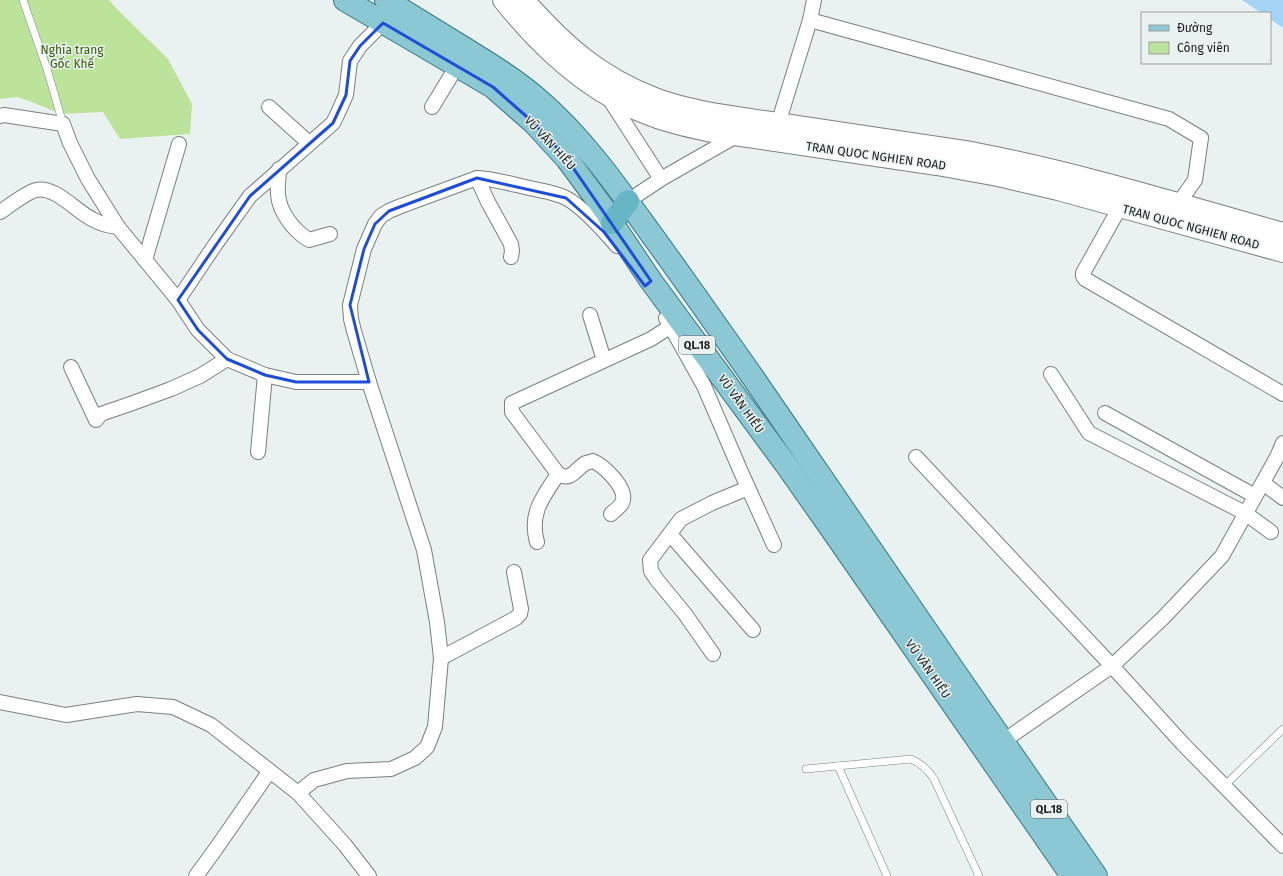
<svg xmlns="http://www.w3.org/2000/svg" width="1283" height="876" viewBox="0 0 1283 876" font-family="'Fira Sans',sans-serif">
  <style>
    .green { fill: #bce39a }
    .water { fill: #a5d4f6 }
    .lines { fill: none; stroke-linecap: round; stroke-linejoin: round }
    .service-casing { stroke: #79807f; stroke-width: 8 }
    .minor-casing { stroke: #79807f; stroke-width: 16 }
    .secondary-casing { stroke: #79807f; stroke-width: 22 }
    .primary-casing { stroke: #357683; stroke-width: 24 }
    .trunk-casing { stroke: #357683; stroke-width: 24 }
    .service { stroke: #fff; stroke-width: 7 }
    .minor { stroke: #fff; stroke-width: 14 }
    .secondary { stroke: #fff; stroke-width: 20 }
    .primary { stroke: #8cc8d4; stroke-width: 22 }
    .trunk { stroke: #66b6c6; stroke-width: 22 }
    .marked { fill: none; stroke: #1d4ed8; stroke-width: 3; stroke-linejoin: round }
    .labels { text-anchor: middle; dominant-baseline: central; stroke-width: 3; stroke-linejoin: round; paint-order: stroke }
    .shield { fill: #eaf2f1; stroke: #5d6161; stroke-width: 1 }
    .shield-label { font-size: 11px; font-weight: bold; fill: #202323 }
    .park-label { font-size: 12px; fill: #375b02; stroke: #eaf2f1 }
    .street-label { font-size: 12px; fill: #202323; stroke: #eaf2f1 }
  </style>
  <rect width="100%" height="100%" fill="#eaf2f1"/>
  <path class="green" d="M0,0h109l8,9 51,50 24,45 -2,30 -70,5 -17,-27 -42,2 -29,-12 -15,-5 -17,2z"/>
  <path class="water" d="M1242,0h41v28l-13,-9v-6h-9z"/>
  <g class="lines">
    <g class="service-casing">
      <g id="service">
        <path d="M23,0l24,69 16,55"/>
        <path d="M838,766l49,110"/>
        <path d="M806,769l105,-10c10,4 17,11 23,20l45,97"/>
        <path d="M1224,786l59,-57"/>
      </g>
    </g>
    <g class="minor-casing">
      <g id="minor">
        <path d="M810,20l359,99 32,19 -6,42 -17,24"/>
        <path d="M608,97l53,82"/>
        <path d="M269,107l40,36"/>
        <path d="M432,107l25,-41"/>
        <path d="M0,116l4,-1 59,9 7,19 18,36 30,48 60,73 20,30 29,29 38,16 31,7h73"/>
        <path d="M778,124l32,-104 4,-20"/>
        <path d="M279,169c0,8 -2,17 -1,25 1,18 16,37 31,46l21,-6"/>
        <path d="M477,178l11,24 23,42 1,7 -1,6"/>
        <path d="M1122,199l-2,8 -37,66v3l2,3 198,115"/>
        <path d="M628,201l33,-22 75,-43"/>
        <path d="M0,212c9,-6 27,-20 36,-22 18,-5 41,22 56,29 8,5 17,7 26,8"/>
        <path d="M145,260l34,-116"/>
        <path d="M178,300l37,-55 35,-49 83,-73 4,-8 9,-20 4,-34 10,-15 23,-23"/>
        <path d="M590,315l14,45"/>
        <path d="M666,318l38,68 37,86 33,73"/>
        <path d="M71,367l25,53 5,-6 29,-10 41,-15 29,-13 27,-17"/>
        <path d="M1051,374l38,59 156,80 26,19"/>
        <path d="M1105,413l150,83"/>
        <path d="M258,452l7,-77"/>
        <path d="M916,457l196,209 71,78 100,102"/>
        <path d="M1263,483l20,15"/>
        <path d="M611,514c3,-3 9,-7 11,-11 7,-14 -18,-37 -29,-42 -2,1 -5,1 -7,2 -10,5 -14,19 -28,11l-46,-62v-9l139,-64 20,-13"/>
        <path d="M670,534l83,96"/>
        <path d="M537,542c-8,-29 6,-45 21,-68"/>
        <path d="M713,654l-28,-40 -28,-34 -6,-9 -1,-11 31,-41 31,-16 36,-15"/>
        <path d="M441,658l75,-40 4,-4 1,-5 -7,-37"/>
        <path d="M0,702l66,13 71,-11 36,3 38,18 87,68 47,52 24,31"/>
        <path d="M1002,742l110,-76 51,-48 59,-62 55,-99 6,-14"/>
        <path d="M298,793l16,-13 33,-9 44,-2 24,-11 12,-11 8,-20 6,-69 -4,-36 -13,-72 -55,-168 -15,-51 -3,-12 -1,-14 14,-56 11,-25 6,-8 8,-5 12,-5 76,-28c19,1 38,7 57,11 10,2 23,4 32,9 17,9 39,34 51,48"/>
        <path d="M196,876l19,-26 54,-78"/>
      </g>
    </g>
    <g class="secondary-casing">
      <g id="secondary">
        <path d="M503,0c39,49 88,95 149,116 18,7 36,11 55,15l230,34 61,11 60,14 225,62"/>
        <path d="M524,0c39,44 75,77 131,98 20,8 42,12 62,16l254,38c105,20 209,52 312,81"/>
      </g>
    </g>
    <g class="primary-casing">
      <g id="primary">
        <path d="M345,0l148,87 41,36 33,36 40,54 5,10 39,58 136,185 43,61 242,349"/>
        <path d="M386,0c26,16 52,32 78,48 26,16 52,32 75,52 43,37 77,85 110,131 35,48 69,97 103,145 115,167 228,334 344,500"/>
      </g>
    </g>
    <g class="trunk-casing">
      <path id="trunk" d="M612,223l16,-22"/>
    </g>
    <use href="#service" class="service"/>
    <use href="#minor" class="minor"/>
    <use href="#secondary" class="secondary"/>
    <use href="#primary" class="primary"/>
    <use href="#trunk" class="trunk"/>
  </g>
  <path class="marked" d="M383,23l110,64 41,36 33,36 84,122 -6,5 -41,-54 -38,-34 -89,-20 -88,33 -14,13 -11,25 -14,56 19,77h-73l-31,-7 -38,-16 -29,-29 -20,-30 72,-104 83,-73 13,-28 4,-34 10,-15z"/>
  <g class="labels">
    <g class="shield">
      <rect x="679" y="336" width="36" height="18" rx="3"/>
      <rect x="1031" y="800" width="36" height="18" rx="3"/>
    </g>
    <g class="shield-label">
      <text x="697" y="345">QL.18</text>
      <text x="1049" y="809">QL.18</text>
    </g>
    <g class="park-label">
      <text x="72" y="50">Nghĩa trang<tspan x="72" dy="14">Gốc Khế</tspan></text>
    </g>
    <g class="street-label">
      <text transform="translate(550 143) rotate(47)">VŨ VĂN HIẾU</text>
      <text transform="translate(876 156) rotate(8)">TRAN QUOC NGHIEN ROAD</text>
      <text transform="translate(1191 227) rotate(15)">TRAN QUOC NGHIEN ROAD</text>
      <text transform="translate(741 404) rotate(54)">VŨ VĂN HIẾU</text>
      <text transform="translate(928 669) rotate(55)">VŨ VĂN HIẾU</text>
    </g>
  </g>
  <rect x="1141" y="12" width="130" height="52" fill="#eaf2f1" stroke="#999f9f"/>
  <rect x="1149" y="25" width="20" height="6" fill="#8cc8d4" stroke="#999f9f"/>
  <text x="1177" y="32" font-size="12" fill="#202323">Đường</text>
  <rect x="1149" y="42" width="20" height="12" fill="#bce39a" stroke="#999f9f"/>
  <text x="1177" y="52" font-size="12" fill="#202323">Công viên</text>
</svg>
